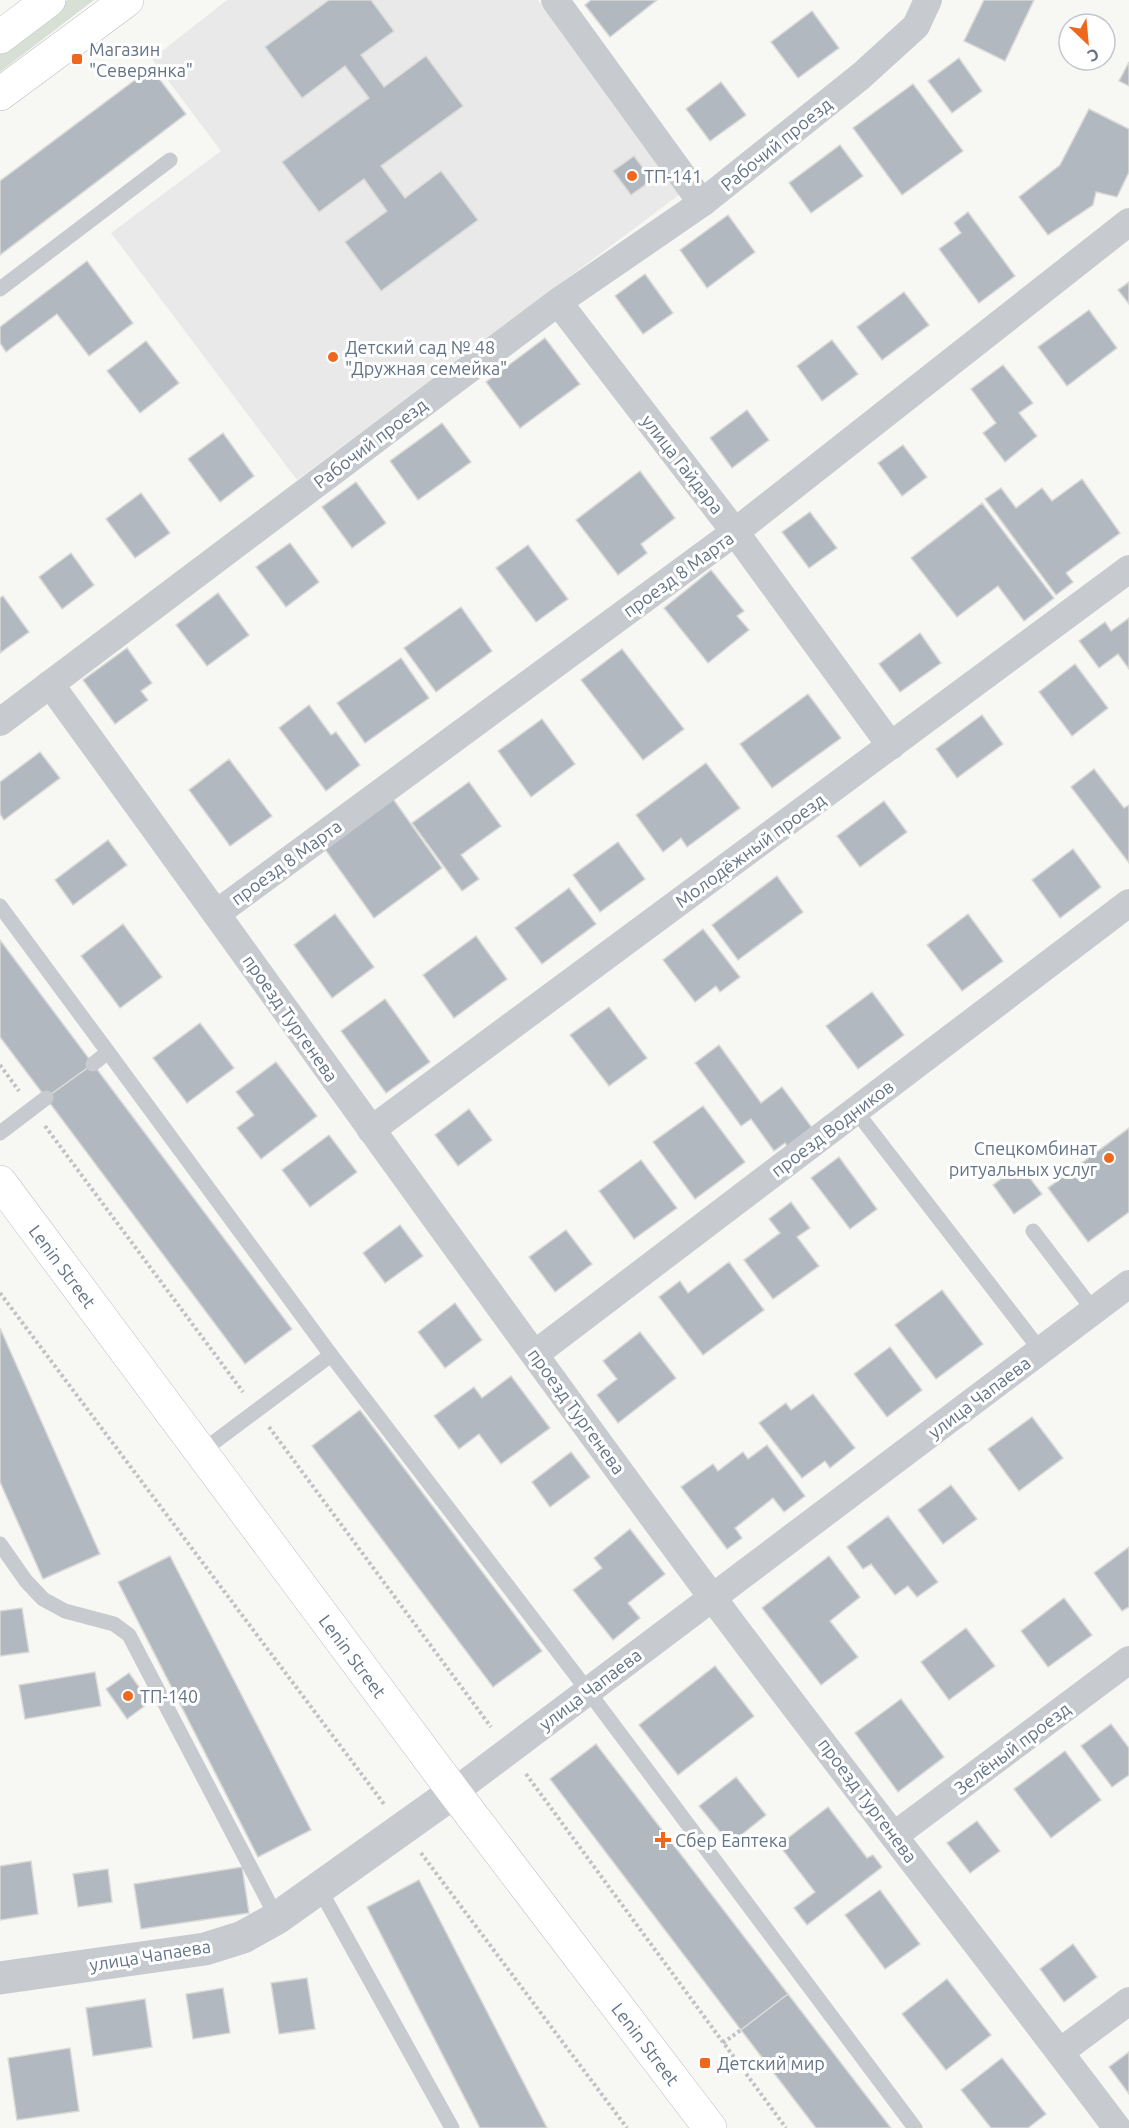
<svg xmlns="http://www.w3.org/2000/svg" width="1129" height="2128" viewBox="0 0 1129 2128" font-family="Ubuntu,sans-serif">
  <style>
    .built { fill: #e8e9e8 }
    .green { fill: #d8e0d5 }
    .building { fill: #b1b8bf; stroke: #d9d9d7; stroke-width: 1.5 }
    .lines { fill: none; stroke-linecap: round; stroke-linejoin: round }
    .secondary-casing { stroke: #bbbfc5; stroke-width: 34 }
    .path { stroke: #c0c2c5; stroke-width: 4; stroke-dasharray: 3 3; stroke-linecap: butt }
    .service { stroke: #c7cace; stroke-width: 15 }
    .minor { stroke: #c7cace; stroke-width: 28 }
    .tertiary { stroke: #c7cace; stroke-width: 33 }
    .secondary { stroke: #fff; stroke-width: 33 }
    .poi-dot { fill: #ef671d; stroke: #fff; stroke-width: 2 }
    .labels { text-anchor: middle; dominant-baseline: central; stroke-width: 6; stroke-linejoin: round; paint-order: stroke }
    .poi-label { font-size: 18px; fill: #647488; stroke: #fff; text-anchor: start }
    .street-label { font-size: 18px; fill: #647488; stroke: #fff }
  </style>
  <rect width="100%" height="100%" fill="#f7f8f4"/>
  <path class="built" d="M227,0h311l145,192 -386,288 -186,-247 110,-82 -69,-92z"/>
  <path class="green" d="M67,0h27l-94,72v-22z"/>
  <g class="building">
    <path d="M329,0h42l23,31 -33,24 23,32 42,-31 37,50 -82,60 24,32 36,-27 37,49 -97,71 -36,-49 42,-31 -23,-32 -45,33 -37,-50 87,-64 -24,-32 -43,32 -37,-51z"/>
    <path d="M591,0h66l-47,37 -25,-32z"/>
    <path d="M984,0h50l-29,61 -41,-20z"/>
    <path d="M812,11l27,37 -41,30 -27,-36z"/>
    <path d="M959,58l23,33 -30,22 -24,-32z"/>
    <path d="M1129,62v24l-10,-5z"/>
    <path d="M151,68l35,46 -186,141v-74z"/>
    <path d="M721,82l25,33 -36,26 -24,-32z"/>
    <path d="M913,84l50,67 -61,44 -49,-67z"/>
    <path d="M1089,109l40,20v43l-12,25 -21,-5 -3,13 -45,30 -29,-38 41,-32z"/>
    <path d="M840,145l23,31 -52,37 -22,-30z"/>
    <path d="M634,156l18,24 -21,15 -18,-24z"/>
    <path d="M968,212l47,64 -36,27 -40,-54 22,-16 -7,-10z"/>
    <path d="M728,215l27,37 -48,36 -27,-38z"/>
    <path d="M87,261l46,62 -44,33 -32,-42 -51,38 -6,-9v-16z"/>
    <path d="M645,274l28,39 -30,21 -28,-38z"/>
    <path d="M1129,282v22l-11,-14z"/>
    <path d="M904,292l25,33 -47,35 -25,-33z"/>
    <path d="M1089,310l28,38 -50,38 -29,-39z"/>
    <path d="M545,338l35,46 -60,44 -34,-46z"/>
    <path d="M832,340l26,34 -36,27 -25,-35z"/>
    <path d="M146,341l33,42 -39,30 -33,-42z"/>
    <path d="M1003,365l30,38 -14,10 18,23 -32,26 -22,-29 13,-10 -25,-34z"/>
    <path d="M747,410l22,30 -37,28 -22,-30z"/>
    <path d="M442,423l29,39 -53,38 -28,-39z"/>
    <path d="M223,433l31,43 -34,26 -32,-43z"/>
    <path d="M903,445l24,32 -25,19 -24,-33z"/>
    <path d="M640,471l35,47 -34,26 6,9 -29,22 -42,-55z"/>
    <path d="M1082,479l38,54 -54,40 7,9 -17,13 -71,-96 16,-11 15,20 26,-20 10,13z"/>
    <path d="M356,482l30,41 -34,25 -30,-41z"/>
    <path d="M141,493l29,40 -35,25 -29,-39z"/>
    <path d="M982,503l72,95 -30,23 -26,-35 -41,31 -46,-59z"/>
    <path d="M810,512l27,36 -28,20 -27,-36z"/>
    <path d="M290,543l29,39 -33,25 -30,-40z"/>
    <path d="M528,545l40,54 -32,23 -40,-54z"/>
    <path d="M71,553l23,32 -32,24 -23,-32z"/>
    <path d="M711,570l33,41 -7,5 12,14 -41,33 -44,-55z"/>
    <path d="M218,593l31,42 -42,31 -31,-41z"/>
    <path d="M3,596l26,36 -29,21v-55z"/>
    <path d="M461,607l31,44 -56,41 -32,-44z"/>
    <path d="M1129,618v51l-11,-15 -19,14 -20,-27 26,-19 6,9z"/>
    <path d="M920,633l21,30 -41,29 -21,-28z"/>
    <path d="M127,648l25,35 -11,8 7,9 -33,24 -32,-44z"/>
    <path d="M622,649l62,80 -41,31 -62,-80z"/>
    <path d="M401,658l28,40 -64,45 -28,-40z"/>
    <path d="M1075,664l33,44 -36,28 -33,-44z"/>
    <path d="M808,694l33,44 -69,50 -32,-44z"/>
    <path d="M309,705l22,30 5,-3 24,33 -34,26 -47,-63z"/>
    <path d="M982,715l21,29 -46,34 -21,-29z"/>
    <path d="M542,719l33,45 -44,33 -33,-46z"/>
    <path d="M40,752l20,26 -56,42 -4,-6v-32z"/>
    <path d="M229,759l43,57 -42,30 -41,-56z"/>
    <path d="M706,763l34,45 -53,39 -6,-9 -18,14 -27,-37z"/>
    <path d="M1094,769l30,39 5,-3v58l-58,-76z"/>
    <path d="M469,782l32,44 -40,29 18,24 -17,12 -50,-68z"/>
    <path d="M391,796l51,72 -68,50 -52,-73z"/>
    <path d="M884,801l23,31 -47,35 -23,-31z"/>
    <path d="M108,840l19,25 -54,40 -18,-25z"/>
    <path d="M618,842l27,37 -45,33 -27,-37z"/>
    <path d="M1073,849l28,38 -41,31 -28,-38z"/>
    <path d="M777,876l26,36 -65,48 -26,-35z"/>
    <path d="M569,888l27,36 -54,40 -27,-36z"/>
    <path d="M335,914l39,53 -42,31 -38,-53z"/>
    <path d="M968,914l35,47 -41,30 -35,-46z"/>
    <path d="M123,924l39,53 -42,31 -39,-52z"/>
    <path d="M703,929l37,48 -20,15 -4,-6 -21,16 -32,-42z"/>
    <path d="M476,936l31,43 -53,39 -31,-43z"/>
    <path d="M0,940l93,124 -47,34 -46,-61z"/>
    <path d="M872,992l32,43 -46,34 -32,-43z"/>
    <path d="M385,999l45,63 -44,31 -45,-62z"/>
    <path d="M609,1007l38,51 -38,28 -39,-51z"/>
    <path d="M200,1023l34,45 -47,35 -34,-45z"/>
    <path d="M719,1045l42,58 21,-16 31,42 -25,18 -3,-4 -11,8 -23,-32 -10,7 -46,-63z"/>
    <path d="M276,1062l41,54 -56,43 -24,-31 17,-13 -18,-23z"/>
    <path d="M93,1064l199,265 -47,35 -199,-266z"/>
    <path d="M703,1106l42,56 -50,37 -42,-57z"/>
    <path d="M469,1109l23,31 -34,26 -23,-31z"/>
    <path d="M1129,1128v84l-41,30 -40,-54z"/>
    <path d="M329,1135l28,37 -47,35 -28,-37z"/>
    <path d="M839,1157l38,52 -27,20 -39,-51z"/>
    <path d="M641,1160l36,48 -43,31 -35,-48z"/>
    <path d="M1020,1165l22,29 -28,20 -21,-29z"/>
    <path d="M791,1202l19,26 -13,9 22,29 -46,33 -29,-39 36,-27 -11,-14z"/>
    <path d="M400,1225l23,31 -38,27 -22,-30z"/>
    <path d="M566,1230l26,34 -37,28 -26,-35z"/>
    <path d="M729,1262l35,48 -61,45 -44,-58 21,-16 8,12z"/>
    <path d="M942,1290l41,54 -47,35 -41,-54z"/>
    <path d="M455,1303l27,37 -37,28 -27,-36z"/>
    <path d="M0,1328l100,226 -57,25 -43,-97z"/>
    <path d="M640,1332l36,46 -58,45 -21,-28 20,-16 -14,-18z"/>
    <path d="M890,1347l32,43 -35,27 -33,-43z"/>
    <path d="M511,1376l39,52 -49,36 -22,-30 -20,15 -25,-33 40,-29 8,11z"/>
    <path d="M813,1394l42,54 -25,20 -5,-7 -23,17 -43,-55 27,-20 5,7z"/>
    <path d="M360,1410l182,241 -49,36 -181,-241z"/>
    <path d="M1032,1417l31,41 -44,33 -31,-42z"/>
    <path d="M767,1445l38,51 -21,16 -11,-14 -38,30 7,10 -15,11 -46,-62 32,-23 5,7 25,-19 5,7z"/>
    <path d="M571,1452l19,25 -40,30 -18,-25z"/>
    <path d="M951,1485l26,34 -34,25 -25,-34z"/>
    <path d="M888,1516l50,66 -21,15 -9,-11 -13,9 -24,-31 -8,5 -16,-22z"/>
    <path d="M630,1529l35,45 -37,29 12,15 -27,22 -40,-50 29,-22 -8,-10z"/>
    <path d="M1129,1547v60l-7,4 -28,-38z"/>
    <path d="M170,1556l141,274 -53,27 -140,-275z"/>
    <path d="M829,1556l31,41 -30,24 28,36 -37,28 -59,-77z"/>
    <path d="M1064,1598l28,37 -44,32 -27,-36z"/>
    <path d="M22,1608l7,44 -29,4v-45z"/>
    <path d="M966,1628l29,38 -46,34 -28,-38z"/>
    <path d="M715,1666l39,50 -76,59 -39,-50z"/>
    <path d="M95,1672l6,34 -76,13 -6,-34z"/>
    <path d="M129,1673l21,29 -23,17 -21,-30z"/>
    <path d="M901,1699l43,58 -46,35 -43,-59z"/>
    <path d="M1111,1724l18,24v27l-17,12 -31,-41z"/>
    <path d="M596,1744l192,250 -47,36 -191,-251z"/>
    <path d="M1065,1751l36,49 -50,38 -37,-49z"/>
    <path d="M736,1777l30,38 -36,29 -31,-38z"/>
    <path d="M828,1807l39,51 6,-3 9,12 -75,58 -13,-17 21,-16 -36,-47z"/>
    <path d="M977,1821l23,30 -30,22 -23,-30z"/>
    <path d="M31,1861l7,53 -38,6v-54z"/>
    <path d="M242,1867l7,46 -108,16 -7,-45z"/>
    <path d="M108,1869l4,33 -34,5 -5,-33z"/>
    <path d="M419,1880l128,248h-67l-113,-221z"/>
    <path d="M880,1890l40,54 -35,25 -40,-54z"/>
    <path d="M1073,1944l24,33 -33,25 -24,-33z"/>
    <path d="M307,1978l8,51 -36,5 -8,-51z"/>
    <path d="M947,1979l44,56 -45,35 -44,-56z"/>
    <path d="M223,1988l7,45 -37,6 -7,-45z"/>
    <path d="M788,1994l103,134h-75l-75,-98z"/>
    <path d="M145,1999l7,48 -59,9 -7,-48z"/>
    <path d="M70,2048l9,63 -62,9 -9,-62z"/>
    <path d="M1129,2052v42l-20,-27z"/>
    <path d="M1002,2058l44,56 -18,14h-37l-30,-38z"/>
  </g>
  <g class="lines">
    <g class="secondary-casing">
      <g id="secondary">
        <path d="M0,37l49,-37"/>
        <path d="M0,94l127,-94"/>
        <path id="s1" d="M0,1182l454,610 256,336"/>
      </g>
    </g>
    <g class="path">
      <path d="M0,1065l19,26"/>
      <path d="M45,1126l198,266"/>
      <path d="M0,1293l384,511"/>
      <path d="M269,1427l222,300"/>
      <path d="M526,1774l260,354"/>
      <path d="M421,1853l206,275"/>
      <path d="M723,2043l18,-13"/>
    </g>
    <g class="service">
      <path d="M0,289l170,-129"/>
      <path d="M0,906l108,146"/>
      <path d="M93,1064l15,-12 223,303 257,336 327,437"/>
      <path d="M855,1110l186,241"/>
      <path d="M0,1133l46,-35"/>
      <path d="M1033,1231l61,80"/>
      <path d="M201,1452l130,-97"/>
      <path d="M0,1544l26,37 17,18 22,12 49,13 15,11 148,283"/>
      <path d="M319,1888l133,240"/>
    </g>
    <g class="minor">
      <path d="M555,0l147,203"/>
      <path d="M558,302l177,230 156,214"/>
      <path d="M50,684c221,304 438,611 662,913 133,178 271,353 405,531"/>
      <path d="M0,722l558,-420 144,-99 159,-127 55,-50 12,-26"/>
      <path d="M217,913l518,-381 394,-310"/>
      <path d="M371,1130l758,-561"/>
      <path d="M535,1354l594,-451"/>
      <path d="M454,1792l675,-508"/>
      <path d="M895,1835l234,-175"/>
      <path d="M1060,2052l69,-51"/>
    </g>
    <path class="tertiary" d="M0,1978l205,-29 38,-12 34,-19 177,-126"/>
    <use href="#secondary" class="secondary"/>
  </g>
  <g class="poi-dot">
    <rect x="71" y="53" width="12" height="12" rx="3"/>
    <circle cx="632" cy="176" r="6"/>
    <circle cx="333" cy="357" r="6"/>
    <circle cx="1109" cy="1158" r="6"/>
    <circle cx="128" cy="1696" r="6"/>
    <path d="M660 1831h6v6h6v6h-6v6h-6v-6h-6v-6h6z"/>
    <rect x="699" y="2057" width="12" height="12" rx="3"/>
  </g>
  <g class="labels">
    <g class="poi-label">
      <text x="89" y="49">Магазин<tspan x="89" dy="21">"Северянка"</tspan></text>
      <text x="644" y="176">ТП-141</text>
      <text x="345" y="347">Детский сад № 48<tspan x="345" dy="21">"Дружная семейка"</tspan></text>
      <text x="1097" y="1148" text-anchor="end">Спецкомбинат<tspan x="1097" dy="21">ритуальных услуг</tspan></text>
      <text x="140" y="1696">ТП-140</text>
      <text x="675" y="1840">Сбер Еаптека</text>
      <text x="717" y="2063">Детский мир</text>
    </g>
    <g class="street-label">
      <text transform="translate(776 144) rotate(-39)">Рабочий проезд</text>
      <text transform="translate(370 443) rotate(-37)">Рабочий проезд</text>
      <text transform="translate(683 464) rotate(52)">улица Гайдара</text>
      <text transform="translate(678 574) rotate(-36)">проезд 8 Марта</text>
      <text transform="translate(750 850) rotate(-36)">Молодёжный проезд</text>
      <text transform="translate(286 862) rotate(-36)">проезд 8 Марта</text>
      <text transform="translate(291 1018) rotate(55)">проезд Тургенева</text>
      <text transform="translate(832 1128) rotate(-37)">проезд Водников</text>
      <text stroke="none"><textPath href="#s1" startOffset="105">Lenin Street</textPath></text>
      <text transform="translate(979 1397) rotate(-37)">улица Чапаева</text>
      <text transform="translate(577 1411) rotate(54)">проезд Тургенева</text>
      <text stroke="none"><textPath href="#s1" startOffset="591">Lenin Street</textPath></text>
      <text transform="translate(590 1689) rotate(-37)">улица Чапаева</text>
      <text transform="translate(1012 1748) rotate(-37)">Зелёный проезд</text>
      <text transform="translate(868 1800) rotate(53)">проезд Тургенева</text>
      <text transform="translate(150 1955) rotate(-9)">улица Чапаева</text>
      <text stroke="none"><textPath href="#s1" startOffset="1077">Lenin Street</textPath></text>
    </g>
  </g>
  <g transform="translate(1087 42) rotate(154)"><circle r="28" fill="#ffffff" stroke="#c1c7cf" stroke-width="1.5"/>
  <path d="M0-4.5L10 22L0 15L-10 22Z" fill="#ef671d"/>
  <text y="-9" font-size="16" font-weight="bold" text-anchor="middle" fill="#647488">С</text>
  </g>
</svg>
